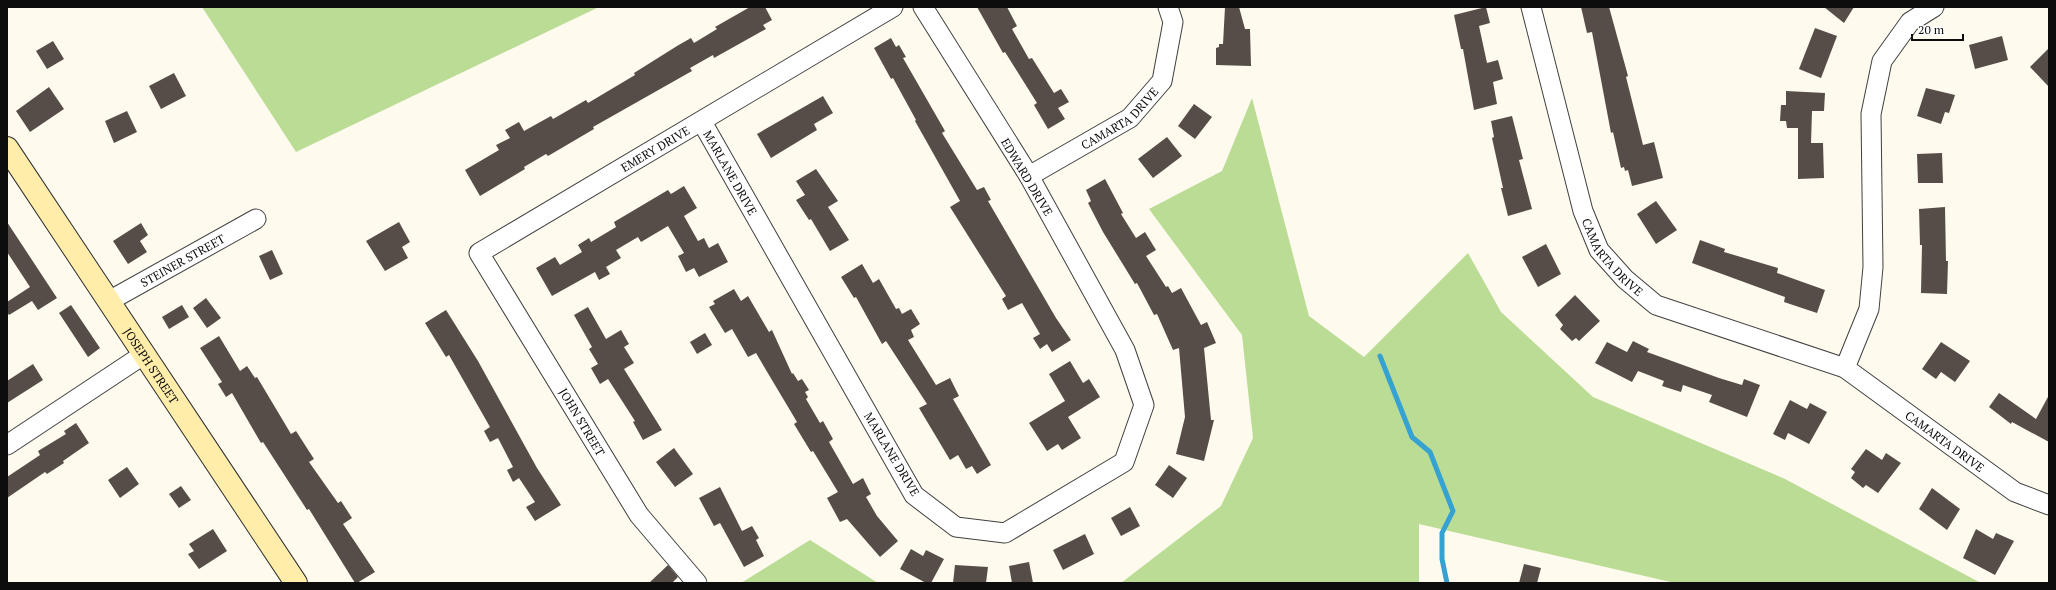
<svg xmlns="http://www.w3.org/2000/svg" width="2056" height="590" viewBox="0 0 2056 590" font-family="'PT Serif',serif">
  <style>
    .forest { fill: #bbdc95 }
    .lines { fill: none; stroke-linecap: round; stroke-linejoin: round }
    .stream { stroke: #35a2d2; stroke-width: 5 }
    .building { fill: #564d49 }
    .street-casing { stroke: #404040; stroke-width: 21 }
    .secondary-casing { stroke: #2f2f2f; stroke-width: 24 }
    .street { stroke: #fff; stroke-width: 19 }
    .secondary { stroke: #ffeda9; stroke-width: 22 }
    .labels { text-anchor: middle; dominant-baseline: central; stroke-width: 4; stroke-linejoin: round; paint-order: stroke }
    .street-label { font-size: 12px; fill: #0d0d0d; stroke: #fff }
  </style>
  <rect width="100%" height="100%" fill="#fffaee"/>
  <g class="forest">
    <path d="M202,7h397l-303,145z"/>
    <path d="M1252,98l57,218 55,41 104,-104 33,59 92,85 192,82 196,104h-306l-256,-59v59h-298l100,-77 32,-68 -11,-103 -93,-126 73,-38z"/>
    <path d="M810,540l68,43h-137z"/>
  </g>
  <g class="lines">
    <path class="stream" d="M1380,356l32,81 18,15 23,59 -11,22v26l5,24"/>
  </g>
  <g class="building">
    <path d="M750,7h15l7,13 -9,5 3,4 -52,29 -1,-3 -23,13 2,3 -99,56 1,2 -34,20 -12,7 -2,-2 -22,13 1,2 -45,27 -15,-26 34,-20 -3,-5 14,-7 -5,-8 14,-8 5,9 27,-15 2,3 33,-19 2,3 47,-28 -1,-2 43,-27 14,-8 3,5 23,-14 -2,-2z"/>
    <path d="M977,7h30l10,19 -5,3 17,30 3,-1 22,35 7,-4 8,13 -11,6 7,11 -17,10 -14,-24 3,-2 -32,-51 -2,1z"/>
    <path d="M1225,7h14l6,22h5l1,37 -35,-1v-17l3,-1v-3h4z"/>
    <path d="M1486,7l4,16 -11,3 8,37 11,-3 5,19 -10,3 4,22 -23,6 -11,-61h-2l-7,-34z"/>
    <path d="M1581,7h28l19,69 -2,1 17,68 11,-3 9,36 -31,8 -4,-16 -3,1 -1,-4 -3,1 -8,-36 -2,1 -19,-101 -5,1z"/>
    <path d="M1824,7h30l-10,16z"/>
    <path d="M1815,28l22,8 -16,42 -22,-9z"/>
    <path d="M2002,36l6,24 -33,9 -6,-24z"/>
    <path d="M891,38l5,9 3,-2 7,12 -3,1 42,73 -3,2 35,57 7,-3 7,13 -3,1 68,117 15,22 -19,12 -5,-8 -7,5 -7,-11 7,-4 -18,-31 -14,7 -6,-11 4,-3 -56,-89 10,-6 -45,-80 1,-1 -23,-42 -2,1 -17,-31z"/>
    <path d="M53,41l11,18 -17,10 -11,-18z"/>
    <path d="M2049,48v39l-19,-20z"/>
    <path d="M174,73l12,23 -25,13 -12,-23z"/>
    <path d="M49,87l15,22 -34,23 -14,-21z"/>
    <path d="M1926,88l29,7 -6,18 -4,-1 -4,12 -24,-8z"/>
    <path d="M1786,91l39,2 -1,18h-12l-1,32h12l1,35 -26,1v-51h-11l-1,-7h-6l1,-16h5z"/>
    <path d="M823,96l10,17 -19,11 3,6 -46,28 -14,-24z"/>
    <path d="M1194,104l18,13 -17,22 -17,-13z"/>
    <path d="M127,111l10,21 -23,11 -9,-22z"/>
    <path d="M1512,116l11,43 -4,1 13,49 -24,7 -7,-28h2l-11,-50 2,-1 -3,-16z"/>
    <path d="M1167,137l15,19 -29,22 -15,-19z"/>
    <path d="M1942,153l1,30h-25l-1,-29z"/>
    <path d="M816,169l22,32 -10,6 21,33 -19,11 -19,-32 -2,1 -13,-20 9,-5 -9,-14z"/>
    <path d="M1105,179l18,34 -2,1 15,24 9,-6 11,18 -10,6 20,31 2,-1 4,7 9,-5 20,37 6,-3 9,21 -12,5 7,72h3l-10,41 -28,-7 9,-37 -6,-69 -6,2 -16,-36 -3,1 -17,-32 -2,1 -32,-52 -15,-29 3,-2 -5,-11z"/>
    <path d="M684,186l13,22 -13,8 14,25 6,-3 5,10 9,-5 10,19 -29,15 -5,-9 -8,4 -8,-16 6,-3 -16,-27 -27,16 -3,-5 -22,13 5,8 -15,9 4,7 -11,6 -4,-8 -43,24 -16,-28 19,-11 5,8 22,-13 -4,-7 11,-7 2,4 25,-15 -2,-5 54,-32 3,4z"/>
    <path d="M1656,201l21,29 -21,14 -19,-30z"/>
    <path d="M1945,207l1,54h2l-1,33 -26,-1 1,-48h-2l-1,-36z"/>
    <path d="M7,222l50,76 -19,12 -6,-9 -23,14 -2,-3v-10l23,-15 -23,-35z"/>
    <path d="M399,222l11,20 -8,5 6,11 -23,13 -19,-30z"/>
    <path d="M141,223l7,12 -8,6 7,11 -19,12 -15,-23z"/>
    <path d="M1700,240l25,9 -1,3 54,16 -1,5 48,17 -8,23 -33,-11 1,-5 -93,-34z"/>
    <path d="M1546,244l15,30 -23,13 -16,-30z"/>
    <path d="M272,250l11,24 -13,6 -11,-24z"/>
    <path d="M862,264l11,19 6,-4 17,30 3,-1 3,6 9,-5 9,15 -9,6 3,7 -6,3 28,45 14,-7 9,18 -6,3 38,66 -14,9 -5,-8 -6,3 -8,-14 -8,5 -31,-52 8,-4 -41,-63 -4,3 -26,-47 -2,1 -13,-21z"/>
    <path d="M734,289l7,12 7,-5 21,36 3,-2 20,44 1,-1 5,8 4,-2 7,11 -4,2 3,5 -2,2 14,24 3,-2 10,18 -4,3 24,42 10,-6 8,16 -5,3 11,19 21,25 -18,16 -33,-38 -7,3 -13,-24 11,-6 -25,-41 -2,1 -17,-28 3,-2 -31,-52 -10,-17 -8,4 -16,-28 -7,4 -16,-26 6,-3 -2,-3z"/>
    <path d="M1575,295l25,26 -21,20 -3,-3 -4,3 -12,-12 3,-4 -8,-10z"/>
    <path d="M206,298l15,20 -14,10 -14,-20z"/>
    <path d="M71,305l29,43 -12,9 -29,-44z"/>
    <path d="M182,305l7,12 -20,12 -7,-12z"/>
    <path d="M588,307l18,32 15,-9 8,14 -5,3 10,16 -10,6 38,61 -19,10 -10,-18 2,-1 -27,-42 -8,5 -9,-16 7,-4 -9,-15 3,-2 -18,-32z"/>
    <path d="M446,310l32,51 59,107 24,37 -26,16 -9,-14 9,-5 -16,-24 -6,4 -6,-12 6,-3 -15,-29 -8,4 -6,-11 6,-4 -41,-72 -3,2 -21,-34z"/>
    <path d="M705,333l7,12 -15,9 -7,-12z"/>
    <path d="M219,336l21,35 7,-5 8,12 2,-1 34,57 5,-3 18,28 -5,3 29,41 3,-2 11,17 -9,6 32,48 -18,11h-2l-46,-74 -2,1 -44,-68 -2,1 -29,-50 -6,4 -8,-13 4,-2 -22,-34z"/>
    <path d="M1633,341l16,8 -2,3 72,26 23,7 2,-6 16,6 -13,32 -38,-15 3,-7 -29,-10 -2,7 -19,-6 2,-5 -26,-10 -6,11 -37,-19 12,-21 20,10z"/>
    <path d="M1941,342l29,19 -15,21 -14,-10 -5,7 -14,-10z"/>
    <path d="M1070,361l13,22 6,-4 11,18 -32,20 13,21 -19,12 -4,-6 -11,7 -18,-28 36,-22 -16,-27z"/>
    <path d="M33,364l10,16 -36,23v-22z"/>
    <path d="M1999,393l37,26 13,-24v47l-37,-20 -1,2 -22,-17z"/>
    <path d="M1790,400l17,9 3,-6 17,9 -18,32 -21,-11 -3,7 -12,-6z"/>
    <path d="M76,423l13,20 -26,18 1,2 -17,11 -2,-2 -38,26v-21l33,-22 -2,-4 28,-17 -2,-3z"/>
    <path d="M674,448l19,26 -18,13 -19,-25z"/>
    <path d="M1866,449l16,11 4,-7 15,10 -23,30 -12,-8 -3,3 -12,-10 4,-6 -4,-3z"/>
    <path d="M1169,465l18,13 -14,20 -18,-13z"/>
    <path d="M127,467l12,17 -19,14 -12,-18z"/>
    <path d="M181,486l10,14 -12,8 -10,-14z"/>
    <path d="M720,487l22,44 10,-5 7,12 -3,2 8,16 -20,11 -24,-44 -6,3 -15,-28z"/>
    <path d="M1932,488l28,21 -13,21 -28,-21z"/>
    <path d="M1130,507l10,19 -19,10 -10,-18z"/>
    <path d="M213,529l14,22 -28,18 -11,-15 6,-3 -5,-7z"/>
    <path d="M1976,529l17,10 3,-6 18,8 -19,34 -32,-17z"/>
    <path d="M1085,534l9,20 -31,16 -10,-20z"/>
    <path d="M911,549l12,7 3,-6 18,9 -13,24h-5l-26,-14z"/>
    <path d="M1029,562l4,21h-21l-3,-17z"/>
    <path d="M1524,564l17,4 -4,15h-18z"/>
    <path d="M668,565l10,12 -6,6h-23z"/>
    <path d="M955,565l33,2 -2,16h-33z"/>
  </g>
  <g class="lines">
    <g class="street-casing">
      <g id="street">
        <path id="s1" d="M1531,7l52,204 16,39 26,29 31,26 189,63 170,124 34,13"/>
        <path id="s2" d="M702,122l212,373 42,32 49,6 119,-71 20,-57 -19,-55 -96,-174 -106,-169"/>
        <path id="s3" d="M1029,176l101,-58 32,-37 11,-59 -5,-15"/>
        <path id="s4" d="M109,301l147,-82"/>
        <path d="M1845,368l24,-59 4,-42 -2,-153 11,-53 28,-39 24,-15"/>
        <path d="M7,445l136,-90"/>
        <path id="s5" d="M697,583l-58,-68 -160,-262 414,-246"/>
      </g>
    </g>
    <g class="secondary-casing">
      <g id="secondary">
        <path id="s6" d="M7,148l289,435"/>
      </g>
    </g>
    <use href="#street" class="street"/>
    <use href="#secondary" class="secondary"/>
  </g>
  <g class="labels">
    <g class="street-label">
      <text stroke="none"><textPath href="#s3" startOffset="108">CAMARTA DRIVE</textPath></text>
      <text stroke="none"><textPath href="#s5" startOffset="601">EMERY DRIVE</textPath></text>
      <text stroke="none"><textPath href="#s2" startOffset="58">MARLANE DRIVE</textPath></text>
      <text transform="translate(1027 177) rotate(59)">EDWARD DRIVE</text>
      <text stroke="none"><textPath href="#s1" startOffset="266">CAMARTA DRIVE</textPath></text>
      <text stroke="none"><textPath href="#s4" startOffset="84">STEINER STREET</textPath></text>
      <text stroke="none"><textPath href="#s6" startOffset="261">JOSEPH STREET</textPath></text>
      <text transform="translate(582 422) rotate(59)">JOHN STREET</text>
      <text stroke="none"><textPath href="#s1" startOffset="655">CAMARTA DRIVE</textPath></text>
      <text transform="translate(892 454) rotate(59)">MARLANE DRIVE</text>
    </g>
  </g>
  <rect width="2056" height="590" fill="none" stroke="#0d0d0d" stroke-width="16"/>
  <path d="M1912 34v6h51v-6" fill="none" stroke="#0d0d0d" stroke-width="2"/>
  <text x="1918" y="34" font-size="12" fill="#0d0d0d" stroke="#ffffff" stroke-width="3" paint-order="stroke">20 m</text>
</svg>
